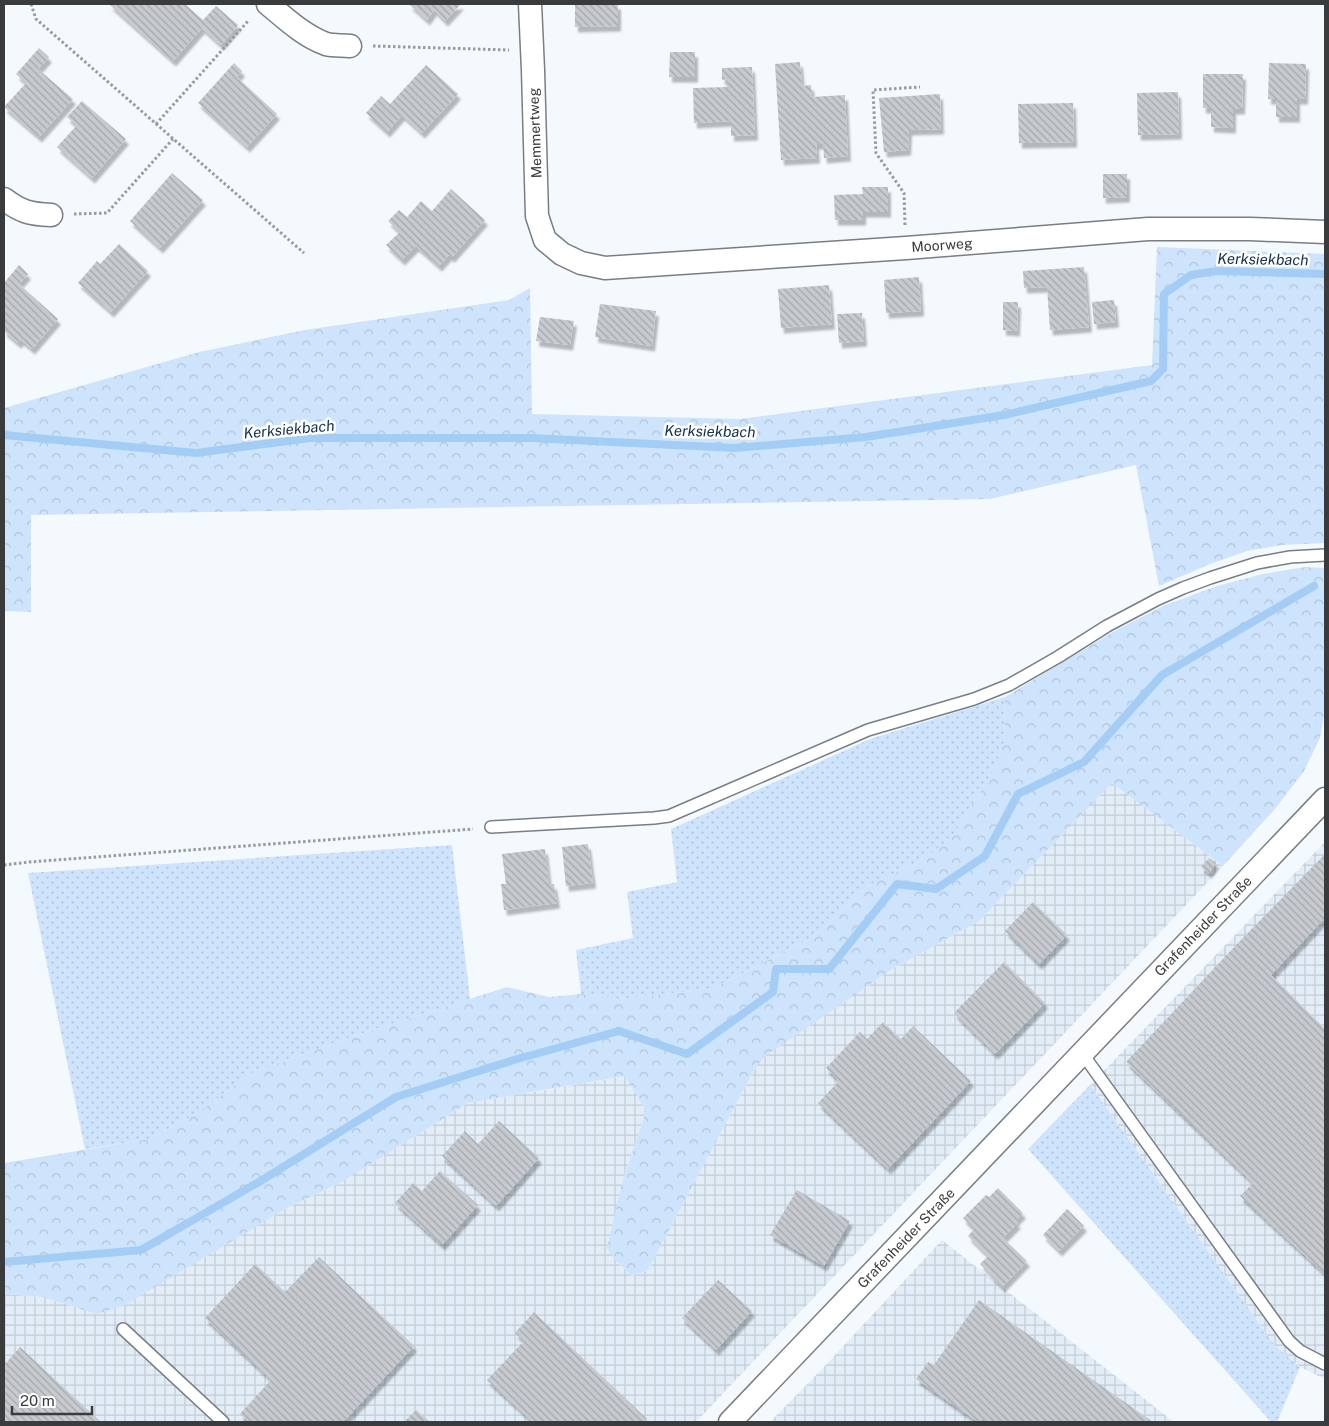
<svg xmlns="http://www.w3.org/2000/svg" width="1329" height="1426" viewBox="0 0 1329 1426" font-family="'Public Sans',sans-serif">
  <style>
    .industrial { fill: url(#industrial-grid) }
    .grass { fill: url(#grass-dots) }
    .forest { fill: url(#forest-crowns) }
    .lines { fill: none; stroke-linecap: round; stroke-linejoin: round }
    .stream { stroke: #a4cdf6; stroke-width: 8 }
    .building { fill: url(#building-back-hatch); filter: url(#shadow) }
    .service-casing { stroke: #7a7e82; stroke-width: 14 }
    .minor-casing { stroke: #7a7e82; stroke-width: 25 }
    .path { stroke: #979b9e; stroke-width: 3; stroke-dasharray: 2.5 2.5; stroke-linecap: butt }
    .service { stroke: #fff; stroke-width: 11 }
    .minor { stroke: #fff; stroke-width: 22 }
    .labels { text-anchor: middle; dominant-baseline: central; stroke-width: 5; stroke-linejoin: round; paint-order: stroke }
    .street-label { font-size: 14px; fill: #393b3d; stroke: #fff }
    .water-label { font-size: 15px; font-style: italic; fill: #14314c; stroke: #fff }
  </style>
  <defs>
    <pattern id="industrial-grid" width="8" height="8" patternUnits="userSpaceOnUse" patternTransform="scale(1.25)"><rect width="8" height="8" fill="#e2edf7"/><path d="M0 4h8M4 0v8" fill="none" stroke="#c3ccd5"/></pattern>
    <pattern id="grass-dots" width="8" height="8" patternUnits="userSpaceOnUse" patternTransform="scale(1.25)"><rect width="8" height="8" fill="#cde4fc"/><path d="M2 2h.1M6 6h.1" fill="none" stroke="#b1c4d9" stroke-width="1.8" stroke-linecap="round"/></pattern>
    <pattern id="forest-crowns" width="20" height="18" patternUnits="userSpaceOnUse" patternTransform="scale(1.25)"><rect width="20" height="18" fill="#cde4fc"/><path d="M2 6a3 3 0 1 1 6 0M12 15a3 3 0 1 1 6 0" fill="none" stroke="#b1c4d9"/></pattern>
    <pattern id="building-back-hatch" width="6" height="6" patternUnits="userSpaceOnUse" patternTransform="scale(1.25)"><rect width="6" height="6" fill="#c7cbd0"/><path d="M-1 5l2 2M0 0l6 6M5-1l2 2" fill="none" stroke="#a3a6aa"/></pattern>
    <filter id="shadow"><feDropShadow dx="3" dy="5.5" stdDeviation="1" flood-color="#0004"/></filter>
  </defs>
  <rect width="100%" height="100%" fill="#f4f9fe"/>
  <g class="industrial">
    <path d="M1112,783l111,83 -527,556h-692v-128l39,3 53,17 193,-107 53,-25 126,-79 158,-27 20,35 -24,72 -5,79 15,14 16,-6 106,-200 10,-14 127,-86 88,-49z"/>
    <path d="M1325,842v537l-25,-12 -25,-21 -185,-261z"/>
    <path d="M942,1240l232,182h-404l52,-53z"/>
  </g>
  <g class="grass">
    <path d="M1005,697l-1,45 -9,26 -42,68 -27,22 -58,28 -53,50 -103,53 -93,10 -38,-5 -5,-44 57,-12 -6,-46 50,-10 -6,-53 199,-90z"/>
    <path d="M452,845l18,154 -125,40 -93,34 -56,41 -47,25 -64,10 -57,-276z"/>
    <path d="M1090,1085l185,261 25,21 -23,55h-6l-243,-273z"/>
  </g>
  <g class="forest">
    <path d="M1157,247l168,7v289l-43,2 -35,6 -37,13 -51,22 -23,-121 -146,34 -959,16v97l-27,-1v-203l195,-56 106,-22 204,-30 21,-12 2,126 208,5 412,-54z"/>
    <path d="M1305,567l20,1v141l-5,29 -16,33 -29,38 -52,57 -111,-83 -133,138 -88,49 -127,87 -10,13 -106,200 -16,6 -15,-14 -10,-14 15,-65 24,-72 -21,-35 -157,27 -126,79 -53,25 -166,99 -27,8 -53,-17 -39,-3v-131l145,-24 47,-25 56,-41 93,-34 162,-52 42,10 32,-3 38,5 93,-10 103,-53 53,-50 58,-28 27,-22 42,-68 9,-26 1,-45 106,-64 52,-27 54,-20 46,-12z"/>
  </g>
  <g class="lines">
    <g class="stream">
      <path d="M4,435l192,18 114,-15h221l204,10 131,-11 138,-22 147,-34 12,-12 1,-75 27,-19 26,-4 108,3"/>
      <path d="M4,1262l137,-12 118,-68 137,-85 121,-38 102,-28 68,23 86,-62 3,-23h53l68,-85 39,5 49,-33 33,-62 66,-32 78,-87 152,-89"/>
    </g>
  </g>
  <g class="building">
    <path d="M109,4h76l18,16 13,-14 22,19 -17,20 -19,-17 -29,33z"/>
    <path d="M409,4h52l-16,17 -11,-11 -7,10z"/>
    <path d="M575,4h43v22l-43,1z"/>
    <path d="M39,48l10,9 -11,12 35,30 -34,38 -35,-30 22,-24 -10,-9z"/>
    <path d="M670,52h25v25h-26z"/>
    <path d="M800,62l2,24 9,-1 1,12 33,-2 3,61 -24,2 -1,-14h-7l1,14 -36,2 -6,-96z"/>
    <path d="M234,63l8,8 -5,6 40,37 -30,33 -49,-44z"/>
    <path d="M1269,63l37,1 -1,35h-8v18h-21v-18h-8z"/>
    <path d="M426,65l32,29 -36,39 -20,-18 -15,17 -21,-19 15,-17 9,8z"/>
    <path d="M752,67l3,68 -24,1v-15l-37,2 -1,-35 34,-1v-8l-5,1v-12z"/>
    <path d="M1203,74h40l-1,35h-9v19l-22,-1v-19h-8z"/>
    <path d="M1178,92l1,42 -41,1 -1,-42z"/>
    <path d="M940,94l1,35 -32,1 -1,20 -24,2 -5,-54z"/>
    <path d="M82,101l44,38 -34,39 -35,-31 20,-22 -10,-8z"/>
    <path d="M1073,103l1,39 -55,1 -1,-39z"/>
    <path d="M172,173l31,27 -43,48 -30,-27z"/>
    <path d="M1103,174h24v23l-24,1z"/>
    <path d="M862,187h26v25h-25v8h-28l-1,-25 29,-1z"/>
    <path d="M451,189l34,31 -33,37 -3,-2 -10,11 -23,-20 -14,14 -16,-15 14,-13 -12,-11 11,-11 8,7 14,-16 11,10z"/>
    <path d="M119,244l29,27 -37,41 -33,-29 19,-22 3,3z"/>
    <path d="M19,265l9,9 -9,10 39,35 -26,30 -11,-9 -3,3 -14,-12v-48z"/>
    <path d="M1084,267l5,60 -39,3 -3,-43 -23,1 -1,-17z"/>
    <path d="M919,277l2,34 -35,2 -2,-33z"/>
    <path d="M829,285l3,39 -51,4 -3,-39z"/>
    <path d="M1114,300l2,22 -22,2 -2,-22z"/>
    <path d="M1003,302h15l-1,29 -14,-1z"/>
    <path d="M600,304l56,7 -4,35 -57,-9z"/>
    <path d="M862,313l2,28 -25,2 -2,-29z"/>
    <path d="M540,317l34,4 -4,24 -34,-4z"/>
    <path d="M588,844l5,39 -27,3 -4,-39z"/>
    <path d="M545,849l4,35h5l3,19 -53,7 -3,-26h5l-4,-30z"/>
    <path d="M1325,854v68l-2,-2 -52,55 54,54v245l-85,-78 13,-13 -127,-121 112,-119z"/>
    <path d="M1209,858l7,5 -7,10 -8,-6z"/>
    <path d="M1033,902l34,33 -28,29 -34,-33z"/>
    <path d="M1004,962l41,41 -50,51 -41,-41z"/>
    <path d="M883,1022l18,17 12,-13 58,55 -83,88 -70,-66 21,-22 -13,-13 34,-36 7,7z"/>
    <path d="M499,1121l40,37 -43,48 -54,-50 23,-25 13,13z"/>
    <path d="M440,1171l38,34 -36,40 -47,-42 18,-20 9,8z"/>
    <path d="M998,1188l25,25 -8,8 3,2 -15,15 24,23 -25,26 -22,-23 8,-8 -20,-20 6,-7 -11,-11 23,-23 3,2z"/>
    <path d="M797,1190l53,31 -26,45 -54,-31z"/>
    <path d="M1067,1209l17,17 -25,25 -16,-16z"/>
    <path d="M319,1257l95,89 -71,76h-94l-9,-8 31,-34 -66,-62 50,-54 30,28z"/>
    <path d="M718,1280l34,31 -36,39 -34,-32z"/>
    <path d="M979,1300l174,122h-139l-3,-2 -2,2h-22l-5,-3 -2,3h-2l-62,-43 12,-17 6,3z"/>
    <path d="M534,1312l113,107 -3,3h-111l-46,-42 37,-39 -9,-8z"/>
    <path d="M20,1347l81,75h-97v-61l2,2z"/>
    <path d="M416,1410l14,12h-26z"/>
  </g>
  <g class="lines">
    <g class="service-casing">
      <g id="service">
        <path d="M491,827l163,-9 15,-2 199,-86 106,-31 35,-14 49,-28 49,-31 51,-27 25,-11 27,-10 47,-15 33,-6 35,-2"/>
        <path d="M1082,1053l207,288 11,10 25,13"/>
        <path d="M123,1329l100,93"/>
      </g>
    </g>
    <g class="minor-casing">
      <g id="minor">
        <path d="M268,4c18,15 36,32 58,40 8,2 16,1 24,2"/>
        <path d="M530,4l3,66 4,146 8,24 17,14 19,9 24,5 301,-20 242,-19h102l75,3"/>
        <path d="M4,199c17,13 26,15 47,16"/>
        <path d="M730,1422l595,-623"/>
      </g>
    </g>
    <g class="path">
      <path d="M31,4l5,15 268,234"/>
      <path d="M373,46l136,4"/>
      <path d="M156,124l93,-104"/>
      <path d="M74,214l33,-1 66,-74"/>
      <path d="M905,225l-1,-32 -28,-40 -3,-63 47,-3"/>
      <path d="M4,865l25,-3 444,-33"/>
    </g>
    <use href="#service" class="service"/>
    <use href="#minor" class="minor"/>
  </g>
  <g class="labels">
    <g class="street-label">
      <text transform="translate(535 133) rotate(-92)">Memmertweg</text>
      <text transform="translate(942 245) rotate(-4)">Moorweg</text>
      <text transform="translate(1203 926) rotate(-46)">Grafenheider Straße</text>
      <text transform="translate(906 1238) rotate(-46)">Grafenheider Straße</text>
    </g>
    <g class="water-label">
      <text transform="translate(1263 259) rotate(1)">Kerksiekbach</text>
      <text transform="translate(289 429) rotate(-5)">Kerksiekbach</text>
      <text transform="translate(710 431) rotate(1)">Kerksiekbach</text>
    </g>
  </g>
  <rect width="1329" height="1426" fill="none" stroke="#393b3d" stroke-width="10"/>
  <path d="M12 1406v8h80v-8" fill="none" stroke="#393b3d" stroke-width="2.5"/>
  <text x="20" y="1406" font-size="15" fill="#393b3d" stroke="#ffffff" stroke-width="4" paint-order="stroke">20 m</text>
</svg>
